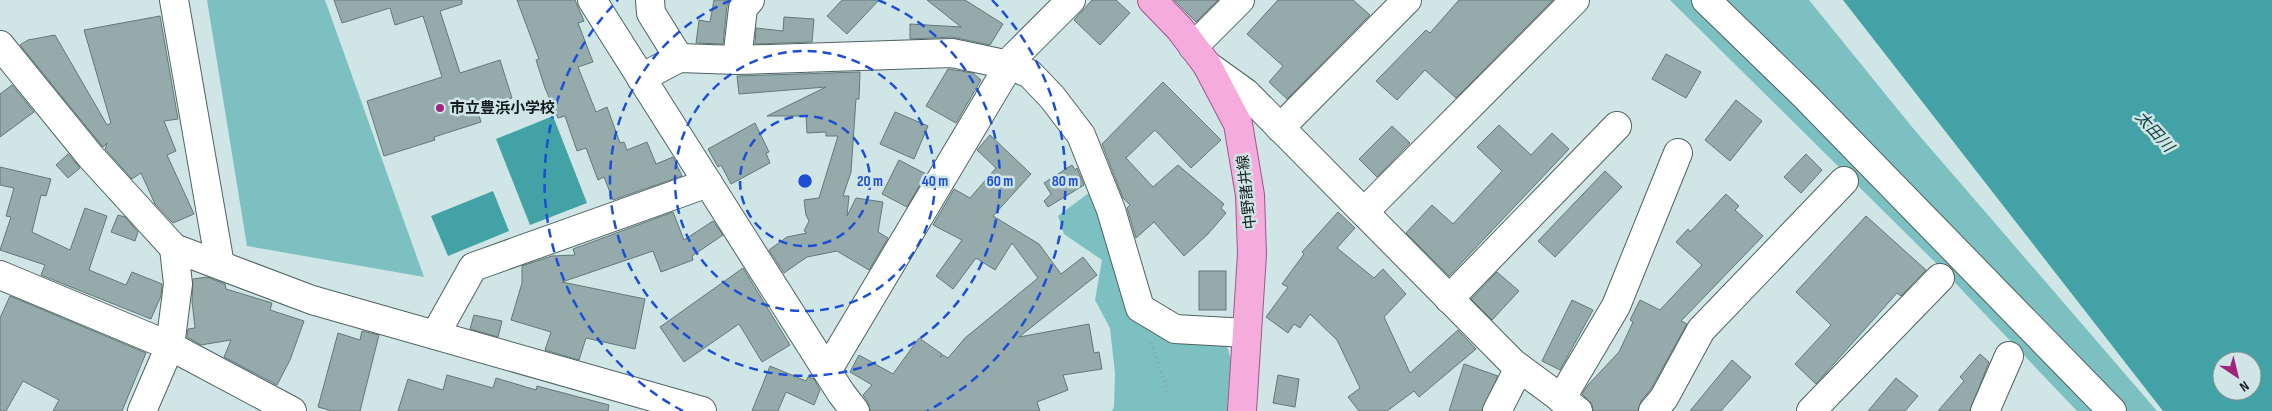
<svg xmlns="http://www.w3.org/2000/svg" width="2272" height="411" viewBox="0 0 2272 411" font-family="'Sofia Sans Condensed','Noto Sans JP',sans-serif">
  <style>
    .green { fill: #7dc0c2 }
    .water { fill: #43a2a5; fill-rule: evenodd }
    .building { fill: #95aaaa; stroke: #647878 }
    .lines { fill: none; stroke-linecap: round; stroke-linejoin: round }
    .minor-casing { stroke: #4e6262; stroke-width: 30 }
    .major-casing { stroke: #a1558a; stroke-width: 30 }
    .path { stroke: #8fa0a0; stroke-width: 3; stroke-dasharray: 1 4; stroke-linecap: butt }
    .minor { stroke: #fff; stroke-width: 28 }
    .major { stroke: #f5acdc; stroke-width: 28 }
    .ring { fill: none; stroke: #1d4ed8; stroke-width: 2.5; stroke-dasharray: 9 6 }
    .poi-dot { fill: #9e247c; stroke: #cfe5e6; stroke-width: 2 }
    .labels { text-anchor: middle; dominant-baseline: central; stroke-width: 5; stroke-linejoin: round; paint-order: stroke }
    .poi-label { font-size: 15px; font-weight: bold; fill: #131b1b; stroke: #cfe5e6; text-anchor: start }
    .street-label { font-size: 15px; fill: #131b1b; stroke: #cfe5e6 }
    .water-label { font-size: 16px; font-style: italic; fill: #103d3e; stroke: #cfe5e6 }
    .centre { fill: #1d4ed8; stroke: #cfe5e6; stroke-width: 2.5 }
    .ring-label { font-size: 15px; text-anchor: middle; font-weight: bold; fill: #1d4ed8; stroke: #cfe5e6; stroke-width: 5; stroke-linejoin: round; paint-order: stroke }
  </style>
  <rect width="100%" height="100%" fill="#cfe5e6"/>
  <g class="green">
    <path d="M207,0h118l99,277 -177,-31z"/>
    <path d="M1670,0h139l103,127 245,284h-80l-136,-143z"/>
    <path d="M1090,192l50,116 83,24 20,70 -3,9h-128l2,-4 1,-33 -5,-46 -15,-28 7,-40 -38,-26 -6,-18z"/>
  </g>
  <g class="water">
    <path d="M1843,0h429v411h-109zM2222,361h30v30h-30z"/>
    <path d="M553,116l34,87 -57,22 -34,-86z"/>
    <path d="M493,191l16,40 -61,25 -17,-40z"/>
  </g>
  <g class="building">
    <path d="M334,0h128v4l-22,7 20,62 40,-13 12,38 -35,11 4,13 -47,15 1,3 -51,16 -17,-55 75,-24 -19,-61 -28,9 -5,-17 -48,15z"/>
    <path d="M517,0h58l9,21 -6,2 15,39 -15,5 18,45 11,-5 13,36 4,-1 3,8 20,-8 9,22 17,-7 9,19 -69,24 -9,-23 -6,3 -12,-32 -9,3 -12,-35 -7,2 -13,-30 -9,-28 3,-1z"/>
    <path d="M714,0h16l-3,6 -4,38 -27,-1 3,-23 11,2z"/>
    <path d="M842,0h37l-32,34 -20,-18z"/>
    <path d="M927,0h38l38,24 -13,21 -38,-8 -42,2v-15l51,3z"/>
    <path d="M1092,0h24l14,13 -30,32 -26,-25z"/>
    <path d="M1174,0h44l-22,22z"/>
    <path d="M1278,0h75l17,15 -83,84 -18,-17 14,-16 -36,-32z"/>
    <path d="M1459,0h94l-97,98 -31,-28 -28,30 -21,-19 50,-51 4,3z"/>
    <path d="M160,16l18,103 -14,2 12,30 -9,4 27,59 -21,9 -18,-19 -14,-31 -9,6 -27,-30 2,-6 -4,4 -83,-102 8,-5 27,-5 52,90 4,-2 -27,-93z"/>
    <path d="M784,17l30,2 -2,23 -57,2 1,-16 27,3z"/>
    <path d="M1666,54l35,18 -15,26 -34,-19z"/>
    <path d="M948,69l25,4 8,7 -25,43 -30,-17z"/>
    <path d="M860,72l-1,27h-3l-5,73 -8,24h6l-2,20 9,-18 27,4 -5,30 10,6 -19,32 -32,-19 -30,6 -23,16 -15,-23 18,-13 20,-4 -3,-2 5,-10 -3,-6 -2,-15 15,-2 19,-62h-12v-4l-19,1 -1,-17h-39l59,-29 -87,7 -2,-18z"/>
    <path d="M1163,82l58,58 -30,28 -36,-38 -29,28 27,29 25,-22 46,39 -3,4 5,5 -18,21 -24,22 -30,-34 -18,16 -9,-30 3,-3 -7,-7 -21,-54z"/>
    <path d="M12,85l22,27 -34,25v-43z"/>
    <path d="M1736,100l26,21 -32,40 -25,-21z"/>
    <path d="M895,112l33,14 -14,33 -34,-15z"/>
    <path d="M755,123l14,29 -3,1 4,10 -39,21 -10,-19 -3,2 -10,-18z"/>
    <path d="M1499,125l32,30 21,-22 17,16 -120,127 -43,-43 26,-28 21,19 49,-53 -25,-24z"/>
    <path d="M1392,126l18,17 -33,34 -18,-18z"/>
    <path d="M990,135l41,39 -38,42 46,28 22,30 22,-17 14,18 -78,62 70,-13 5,29 5,-1 3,17 -39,6 5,15 -31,12 3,9h-170l-2,-9 -5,-7 9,-10 -22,-13 9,-17 34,19 26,-36 23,16 -2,3 3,-2 5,3 17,-20 73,-60 -26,-35 -17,27 -19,-12 -23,31 -17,-13 26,-36 -29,-15 21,-36 16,9 26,-30 -19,-18z"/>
    <path d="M68,154l12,14 -12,10 -12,-13z"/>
    <path d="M1806,154l16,16 -21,23 -17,-16z"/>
    <path d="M899,160l27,14 -19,33 -25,-13z"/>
    <path d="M1072,165l3,5 2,-2 7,17 -36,22 -4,-6 7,-7 -7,-11z"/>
    <path d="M0,167l51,12 -5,17 -5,-1 -9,37 38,18 15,-42 22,8 -18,54 37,15 6,-13 30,12 -1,12 -10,23 -110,-44 4,-10 -45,-15 11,-33 -5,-1 8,-28 -14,-3z"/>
    <path d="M1605,171l17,16 -67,70 -17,-16z"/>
    <path d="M1726,194l13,12 -4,4 28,26 -82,85 6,3 -36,65 -10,12 -3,10h-45l-1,-7 -10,-10 6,-9 31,-33 14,-30 -3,-2 10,-20 20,10 42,-45 -26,-23 12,-13 2,3z"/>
    <path d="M673,212l11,28 29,-19 10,14 -31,21 1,4 -32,12 -8,-21 -91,31 83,17 -10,50 -49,-11 -7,22 -34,-10 6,-18 -40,-12 11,-37v-17l30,-10 23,-1 -2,-6z"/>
    <path d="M1338,212l17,16 -18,20 37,30 9,-9 23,25 -22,23 26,56 48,-43 18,19 -57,48 -5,-6 -27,20h-28l-11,-14 12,-9 -23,-48 -27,-26 -10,14 -6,-4 -6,9 -22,-16 22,-30 -6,-3 22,-30 -2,-2z"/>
    <path d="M118,215l7,2 13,15 -3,9 -24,-9z"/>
    <path d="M1866,216l60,54 -25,26 -4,-3 -81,91 -21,-20 36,-39 -35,-33z"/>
    <path d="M743,268l47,77 -28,17 -23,-38 -55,38 -24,-35z"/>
    <rect x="1199" y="271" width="27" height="39"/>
    <path d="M1497,272l22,19 -27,29 -21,-21z"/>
    <path d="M207,277l18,7 1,5 46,14 -2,7 34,11 -14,39 -13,25 -53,-28 7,-17 -30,5 -14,-8 1,-8 7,-1 -3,-27 1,-22z"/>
    <path d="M10,296l136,57 -24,58h-69l6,-11 -36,-19 -17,30h-6v-93z"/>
    <path d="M1572,300l21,10 -33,60 -18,-9z"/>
    <path d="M474,315l28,6 -4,16 -28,-8z"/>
    <path d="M362,331l17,4 -19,76h-28l-14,-4 20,-74 22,7z"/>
    <path d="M1980,354l9,8 -19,49h-32l26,-30 -4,-4z"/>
    <path d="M1732,360l19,17 -30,34h-31z"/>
    <path d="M1464,364l34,12 -16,35h-33z"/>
    <path d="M770,366l36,15 2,-4 6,2 6,11 -6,15 -28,-13 -8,19h-26z"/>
    <path d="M447,375l46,13 3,-10 40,12 1,-4 72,19 -1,6h-210l10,-32 35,11z"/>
    <path d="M1278,375l21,4 -4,28 -22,-4z"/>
    <path d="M1896,378l22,18 -13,15h-37z"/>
  </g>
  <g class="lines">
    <g class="minor-casing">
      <g id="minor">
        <path d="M174,0l46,265"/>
        <path d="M592,0l249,393 14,18"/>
        <path d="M650,0l1,13 28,45"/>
        <path d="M1706,0l99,96 307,315"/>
        <path d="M0,45l91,112 83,91 138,52 390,111"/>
        <path d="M1193,47l47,-47"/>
        <path d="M737,60l6,-52 7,-8"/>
        <path d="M1207,65l39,28 267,270 65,48"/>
        <path d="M641,78l38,-20 58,2 215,-7 57,12 21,9 22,23 29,38 30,75 29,98 35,21 72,4"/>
        <path d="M1280,128l127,-128"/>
        <path d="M1364,212l211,-212"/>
        <path d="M0,275l170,71 122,65"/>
        <path d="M1449,299l168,-173"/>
        <path d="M435,335l38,-68 235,-84"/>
        <path d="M827,371l187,-314 57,-57"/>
        <path d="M1561,399l55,-93 62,-153"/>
        <path d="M142,411l28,-65 8,-62 -4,-36"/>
        <path d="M1497,411l22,-43"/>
        <path d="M1653,411l11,-13 37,-68 143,-149"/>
        <path d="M1811,411l129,-133"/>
        <path d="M1985,411l24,-55"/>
      </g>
    </g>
    <g class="major-casing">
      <path id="major" d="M1152,0l28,29 27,36 31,59 12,71 2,59 -10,157"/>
    </g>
    <path class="path" d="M1151,343l18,52"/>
    <use href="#minor" class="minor"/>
    <use href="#major" class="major"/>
  </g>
  <g class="ring">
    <circle cx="805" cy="181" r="65"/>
    <circle cx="805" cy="181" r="130"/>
    <path d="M878 0A195 195 0 1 1 732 0"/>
    <path d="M683 411A260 260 0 0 1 618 0M992 0A260 260 0 0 1 927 411"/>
  </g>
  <circle class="poi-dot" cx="440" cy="108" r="5"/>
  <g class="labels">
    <g class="poi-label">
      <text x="450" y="108">市立豊浜小学校</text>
    </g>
    <g class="street-label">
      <text transform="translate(1247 192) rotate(-96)">中野諸井線</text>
    </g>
    <g class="water-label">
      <text transform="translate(2154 132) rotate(48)">太田川</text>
    </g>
  </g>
  <circle cx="805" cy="181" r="8" class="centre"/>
  <g class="ring-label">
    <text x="870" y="186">20 m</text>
    <text x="935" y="186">40 m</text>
    <text x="1000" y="186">60 m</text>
    <text x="1065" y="186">80 m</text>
  </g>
  <g transform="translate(2237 376) rotate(145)"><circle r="24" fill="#cfe5e6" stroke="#849495"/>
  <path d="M0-4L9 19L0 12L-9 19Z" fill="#9e247c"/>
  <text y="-8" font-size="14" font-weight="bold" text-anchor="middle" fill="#131b1b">N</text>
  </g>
</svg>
